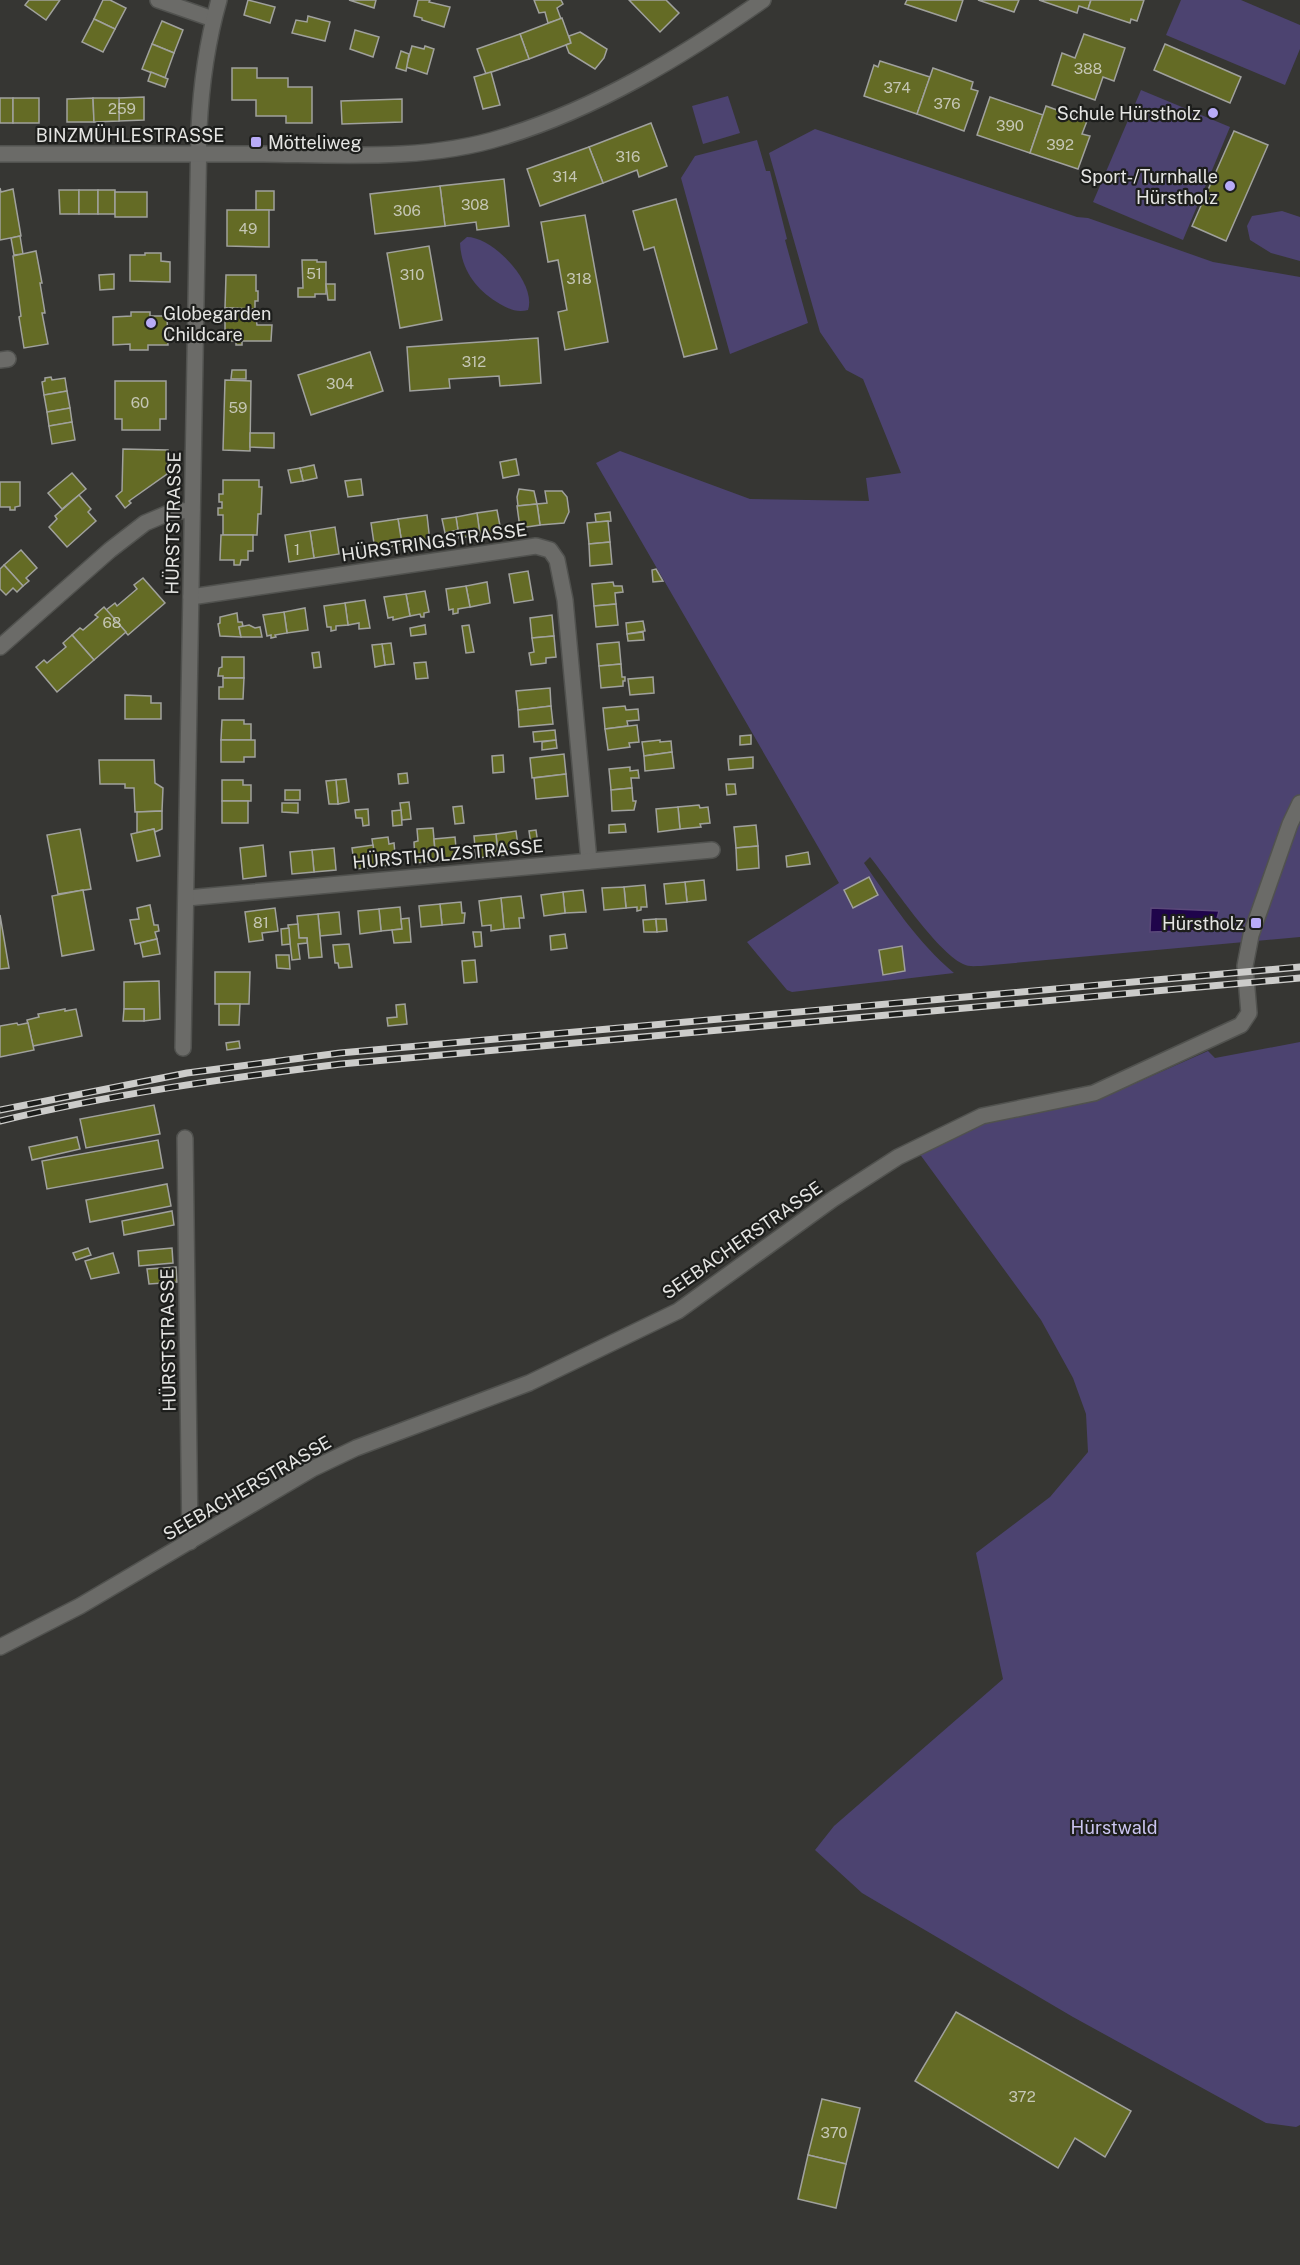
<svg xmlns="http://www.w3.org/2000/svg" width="1300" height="2265" viewBox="0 0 1300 2265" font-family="'Public Sans',sans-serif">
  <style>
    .green { fill: #4c4370 }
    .water { fill: #1f044b; stroke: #5a4879; stroke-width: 1.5 }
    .building { fill: #646b25; stroke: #a0a19d; stroke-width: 1.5 }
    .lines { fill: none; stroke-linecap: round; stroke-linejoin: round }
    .minor-casing { stroke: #51524f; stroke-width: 18 }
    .tertiary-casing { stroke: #51524f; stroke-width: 18 }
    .minor { stroke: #6b6b68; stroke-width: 15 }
    .tertiary { stroke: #6b6b68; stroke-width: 15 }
    .rail-casing { stroke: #ccccca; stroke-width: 7 }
    .rail { stroke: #1d1e1c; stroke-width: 4.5; stroke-dasharray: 14; stroke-linecap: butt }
    .poi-dot { fill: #b8abf7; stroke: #1d1e1c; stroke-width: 2 }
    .labels { text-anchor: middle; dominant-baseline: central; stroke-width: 4.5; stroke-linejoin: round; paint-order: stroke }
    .number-label { font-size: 15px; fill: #c5c6b4 }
    .poi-label { font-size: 18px; fill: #e5e5e3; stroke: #1d1e1c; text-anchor: end }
    .street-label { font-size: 18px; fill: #e5e5e3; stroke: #1d1e1c }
    .park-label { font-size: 18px; fill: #cbc5f0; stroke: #1d1e1c }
  </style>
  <rect width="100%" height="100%" fill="#363633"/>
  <g class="green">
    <path d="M1181,0h60l59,25v24l-15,36 -119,-50z"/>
    <path d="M1141,90l89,37 -47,113 -90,-38z"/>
    <path d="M728,96l12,37 -37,11 -11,-38z"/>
    <path d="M815,129l262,88 11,1 125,44 87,15v660l-319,29c-6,0 -13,1 -18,-2 -27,-13 -72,-81 -93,-107l-6,6c28,40 53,79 90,110l-162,19 -5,-2 -40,-48 92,-59 -243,-420 24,-12 130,48 119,2 -3,-23 35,-5 -38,-94 -17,-9 -26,-38 -51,-179z"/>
    <path d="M757,140l9,31h4l17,68 -2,1 23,83 -78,31 -49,-176 14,-22z"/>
    <path d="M1282,211l18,6v44l-29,-8 -21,-13 -3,-14 5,-10z"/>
    <path d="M467,237c26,0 70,46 61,73 -11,3 -19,-1 -28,-6 -23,-13 -39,-34 -40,-61z"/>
    <path d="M1300,1042v1083l-4,2 -30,-4 -193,-106 -211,-124 -47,-43 19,-24 169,-147 -27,-126 74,-56 38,-45 -2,-38 -13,-36 -32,-58 -122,-167 68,-32 45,-7 70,-16 106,-47 7,7z"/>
  </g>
  <path class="water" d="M1151,908l68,3 -5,19 -64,2z"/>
  <g class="building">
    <path d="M29,0h31l-14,20 -21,-15z"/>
    <path d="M103,0h7l16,8 -11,21 -21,-10z"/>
    <path d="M248,0l27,7 -5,16 -26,-8z"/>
    <path d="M349,0h27l-2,8z"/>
    <path d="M418,0h12l-1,2 21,5 -6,20 -22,-7v-2l-8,-2z"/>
    <path d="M534,0h27l2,4 -6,4 4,11 -13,4 -3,-11 -6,1z"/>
    <path d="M629,0h37l13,13 -19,19z"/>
    <path d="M907,0h56l-7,21 -51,-17z"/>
    <path d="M978,0h41l-5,12z"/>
    <path d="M1039,0h52l-3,9 -9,-3 -2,7z"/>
    <path d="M1091,0h53l-7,21 -6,-2 -1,4 -42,-14z"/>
    <path d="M308,16l22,6 -5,19 -33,-8 4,-13 11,2z"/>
    <path d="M562,18l9,25 -42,16 -9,-25z"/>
    <path d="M94,19l21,10 -12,23 -21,-10z"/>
    <path d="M162,21l21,9 -9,23 -22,-9z"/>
    <path d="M355,30l24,7 -6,20 -23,-8z"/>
    <path d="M580,32l27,17 -3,9 -9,11 -26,-16 -3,-8 5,-2 -2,-7z"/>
    <path d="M520,34l9,25 -43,15 -9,-25z"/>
    <path d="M1084,34l41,14 -11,33 -11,-4 -8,23 -43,-15 10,-32 13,5z"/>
    <path d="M152,44l22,9 -9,25 -23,-9z"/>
    <path d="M1165,44l76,33 -11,26 -76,-33z"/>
    <path d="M412,46l12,3 1,-3 9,3 -7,25 -21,-7z"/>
    <path d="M401,51l8,3 -3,17 -10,-3z"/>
    <path d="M880,61l50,16 -13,37 -53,-18 10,-31 4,2z"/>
    <path d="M232,68h25v10h31v9h24v36h-26v-7h-30v-16h-24z"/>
    <path d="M933,68l40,14 -2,7 7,2 -14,40 -47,-17z"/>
    <path d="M151,72l17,7 -3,8 -17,-6z"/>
    <path d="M491,72l9,33 -17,4 -9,-32z"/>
    <path d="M144,97v23l-25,1v-23z"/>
    <path d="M990,97l53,18 -13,38 -53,-18z"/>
    <rect x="0" y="98" width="13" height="25"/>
    <rect x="13" y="98" width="26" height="25"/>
    <path d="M93,98l1,24h-27v-23z"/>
    <path d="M93,98h26v23l-25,1z"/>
    <path d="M402,99v23l-60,2 -1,-23z"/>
    <path d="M1046,106l41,15 -5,13 8,2 -12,33 -48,-16z"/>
    <path d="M651,123l16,43 -28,11 -2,-7 -34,13 -14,-36z"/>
    <path d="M1234,131l34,14 -42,96 -34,-15z"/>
    <path d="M589,147l14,36 -63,23 -13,-37z"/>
    <path d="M504,179l5,47 -32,4 -1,-8 -31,4 -5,-40z"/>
    <path d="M440,186l5,40 -70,8 -5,-40z"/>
    <path d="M0,188l1,4 12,-3 8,47 -21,4z"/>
    <path d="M59,190h20v24h-19z"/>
    <rect x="79" y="190" width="19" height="24"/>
    <rect x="98" y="190" width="17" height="24"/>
    <rect x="256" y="191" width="18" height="19"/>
    <rect x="115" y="192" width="32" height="25"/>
    <path d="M676,199l41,150 -33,8 -30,-110 -10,3 -11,-39z"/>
    <path d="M227,210h42v37l-42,-1z"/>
    <path d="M585,215l23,127 -43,8 -7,-38 9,-2 -9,-50 -10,2 -7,-40z"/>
    <path d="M20,236l3,18 -9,1 -3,-17z"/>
    <path d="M429,246l13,74 -42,8 -13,-75z"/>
    <path d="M36,251l6,32h-2l5,30h-3l6,31 -24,4 -5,-31 2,-1 -8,-60z"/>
    <path d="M145,253h16v8l9,1v20l-40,-1v-26h15z"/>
    <path d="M302,260h15v2h9v32h-11v3h-17v-9h5z"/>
    <path d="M114,274v15l-14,1 -1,-15z"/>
    <path d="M226,275h30v16h2v10h-3v8l-30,-1z"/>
    <path d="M326,284h9v16h-7z"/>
    <path d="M225,308l30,1 2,16h15l-1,16h-29v4h-6v-4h-11z"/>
    <path d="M131,312h19v4h17l1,29h-20v5h-18v-6l-17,1v-28l18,-1z"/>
    <path d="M538,338l3,45 -41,3 -1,-10 -50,3 1,9 -40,3 -3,-44z"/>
    <path d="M370,352l13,39 -72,24 -13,-40z"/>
    <path d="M232,370h14v9h-15z"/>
    <path d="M51,377l1,3 13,-2 2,13 -23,4 -2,-13 3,-1v-3z"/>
    <path d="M225,380l26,1 -1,70 -27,-1z"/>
    <path d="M115,381h51v38h-6v11h-38v-11h-7z"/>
    <path d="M67,391l3,17 -23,4 -3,-17z"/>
    <path d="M70,408l2,14 -23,4 -2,-14z"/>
    <path d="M72,422l3,18 -23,4 -3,-18z"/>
    <path d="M250,433h24v15l-24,-1z"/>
    <path d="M123,449l45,1 -1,24 -38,27 2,2 -6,5 -9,-12 6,-5z"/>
    <path d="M516,459l3,16 -16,3 -3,-16z"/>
    <path d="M314,465l3,13 -14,3 -3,-13z"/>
    <path d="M300,468l3,13 -12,2 -3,-13z"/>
    <path d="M72,473l14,16 -24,20 -14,-16z"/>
    <path d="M361,479l2,16 -15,2 -3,-16z"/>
    <path d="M223,480h36v7h3l-1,27h-3l-1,21h-34v-20h-5v-7h4v-6h-3v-8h4z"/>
    <path d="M0,482h20v24l-5,1v3h-5v-3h-10z"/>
    <path d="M519,489l15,2 3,13 -19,2 -1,-9z"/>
    <path d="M545,491h17l5,6 2,15 -5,11 -24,2 -3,-21 10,-1z"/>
    <path d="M79,495l12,14 -3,3 8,9 -29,26 -18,-20 8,-8 -2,-3z"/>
    <path d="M537,504l3,21 -20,3 -3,-22z"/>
    <path d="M497,510l4,21 -21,4 -3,-22z"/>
    <path d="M610,512l1,9 -15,1 -1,-8z"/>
    <path d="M477,513l3,22 -21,3 -3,-21z"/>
    <path d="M427,515l3,27 -28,2 -4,-25z"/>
    <path d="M456,517l2,13 -13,3 -3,-14z"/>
    <path d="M398,519l4,25 -27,6 -4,-27z"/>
    <path d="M608,521l2,21 -21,2 -2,-21z"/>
    <path d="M335,527l4,27 -25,4 -4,-27z"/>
    <path d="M310,531l4,27 -25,4 -4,-27z"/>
    <path d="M221,535h32v16h-5v9h-7l-1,5h-6v-5h-14z"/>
    <path d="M610,542l2,22 -22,2 -1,-22z"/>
    <path d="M21,550l16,18 -11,10 3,3 -6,5 -19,-21z"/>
    <path d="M4,565l19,21 -6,6 -4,-4 -7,7 -6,-6v-20z"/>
    <path d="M656,569l7,12 -10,1 -1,-12z"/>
    <path d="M528,571l5,29 -19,3 -5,-29z"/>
    <path d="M143,578l22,25 -37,32 -22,-25 9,-7 2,3 20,-17 -3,-4z"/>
    <path d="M487,582l3,21 -20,4 -4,-21z"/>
    <path d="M613,582l1,4h8l1,6 -8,1 1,11 -22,2 -2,-22z"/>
    <path d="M466,586l4,21 -12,2v4l-5,1v-5l-4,1 -3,-21z"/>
    <path d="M425,591l4,21 -5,1v4h-3l-1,-3 -10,2 -4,-22z"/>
    <path d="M406,594l4,22 -17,4v-3l-5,1 -4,-21z"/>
    <path d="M365,600l5,28 -11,1v-6l-11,2 -3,-22z"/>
    <path d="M345,603l3,22 -12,1v4l-5,1v-4h-4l-3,-21z"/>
    <path d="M616,604l2,21 -22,2 -2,-21z"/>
    <path d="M104,607l22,25 -32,28 -22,-25 8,-7 3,2 15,-13 -3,-2z"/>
    <path d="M305,608l3,22 -21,3 -3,-21z"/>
    <path d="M284,612l3,21 -12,2 1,2 -5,1v-3l-4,1 -4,-21z"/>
    <path d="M237,613l1,9h4l1,4 -4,1 2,10 -21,-1 -2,-12 2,-1v-6z"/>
    <path d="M552,615l2,21 -22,2 -2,-20z"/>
    <path d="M643,621l2,10 -18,3 -1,-11z"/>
    <path d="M249,625l6,3 5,-1 2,10h-21l-2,-10z"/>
    <path d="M425,625l1,9 -15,2 -1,-8z"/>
    <path d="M469,625l5,27 -8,1 -4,-27z"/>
    <path d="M643,632l1,8 -16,1 -1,-7z"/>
    <path d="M72,635l22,25 -37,32 -21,-25 8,-7 3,3 19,-16 -3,-4z"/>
    <path d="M554,636l2,21 -10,1v5l-15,2 -2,-12 5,-1 -2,-14z"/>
    <path d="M619,642l2,22 -22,2 -2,-22z"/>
    <path d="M391,643l3,21 -9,1 -3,-21z"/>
    <path d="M382,644l3,21 -10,2 -3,-22z"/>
    <path d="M319,652l2,15 -7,1 -2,-15z"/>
    <path d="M222,657h22v21h-21v-2h-5l1,-8 3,-1z"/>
    <path d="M426,662l2,16 -12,1 -2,-16z"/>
    <path d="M621,664l1,13h3v4h-2v5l-22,2 -2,-22z"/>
    <path d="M653,677l1,16 -24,2 -2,-16z"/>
    <path d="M223,678h21l-1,21h-24v-12h4z"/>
    <path d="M550,688l1,18 -33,4 -2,-19z"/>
    <path d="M125,695l26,1v7h10v16h-36z"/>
    <path d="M551,706l2,18 -34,3 -1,-17z"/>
    <path d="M625,706l1,4 12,-1 1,11 -12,1 1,5 -23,3 -2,-21z"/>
    <path d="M222,720h22v4h7v16h-30z"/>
    <path d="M637,725l2,17 -10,1 1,4 -22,3 -3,-21z"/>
    <path d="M555,730l1,10 -22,2 -1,-10z"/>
    <path d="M751,735v9l-11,1v-9z"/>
    <path d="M221,740h34v17h-11v5h-23z"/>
    <path d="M556,740l1,8 -15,2v-8z"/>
    <path d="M660,740v2l11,-1 1,11 -28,4 -2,-14z"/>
    <path d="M672,752l2,16 -29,3 -1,-15z"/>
    <path d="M564,754l2,20 -34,4 -2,-20z"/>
    <path d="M503,755l1,17 -11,1 -1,-17z"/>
    <path d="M753,757v11l-24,2 -1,-11z"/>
    <path d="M99,760h55l1,23 8,5 -1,23 -27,1 -1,-24h-9v-4h-25z"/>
    <path d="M630,767v4l8,-1 1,8h-8l1,10 -21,2 -2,-21z"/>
    <path d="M407,773l1,10 -9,1 -1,-10z"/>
    <path d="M566,774l2,22 -32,3 -2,-21z"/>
    <path d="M346,779l3,23 -11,2 -2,-24z"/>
    <path d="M222,780h21v5h8v16h-29z"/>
    <path d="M336,780l2,24h-9l-3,-23z"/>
    <path d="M726,784h9l1,10 -9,1z"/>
    <path d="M632,788l1,13h3l-2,9 -22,1 -1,-21z"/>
    <rect x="285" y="790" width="15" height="10"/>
    <rect x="222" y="801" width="26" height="22"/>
    <path d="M409,802l2,17 -9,1 -2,-17z"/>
    <path d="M282,803h16v10l-16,-1z"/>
    <path d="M699,805l1,3 8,-1 2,16 -10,1 1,3 -21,2 -2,-22z"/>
    <path d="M462,806l2,17 -9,1 -2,-17z"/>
    <path d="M678,807l2,22 -22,3 -2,-23z"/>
    <path d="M368,809l1,16 -6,1 -1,-8h-6l-1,-8z"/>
    <path d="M401,810l1,15 -9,1 -1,-15z"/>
    <path d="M162,811v18l-7,3 -1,-3 -17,4v-21z"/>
    <path d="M625,824l1,8 -17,1v-8z"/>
    <path d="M756,825l2,21 -22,2 -2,-21z"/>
    <path d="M433,828l3,33 -21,2 -1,-21 4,-1 -1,-12z"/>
    <path d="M80,829l11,60 -33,5 -11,-59z"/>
    <path d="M154,829l6,27 -23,5 -6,-27z"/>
    <path d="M536,830l2,14 -7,1 -2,-14z"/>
    <path d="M516,831l3,22 -21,3 -2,-22z"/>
    <path d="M496,834l2,22 -22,2 -2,-22z"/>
    <path d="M388,837l1,7 5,-1 2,21 -20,3 -4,-28z"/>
    <path d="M455,837l2,22 -21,2 -2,-22z"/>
    <path d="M263,845l3,31 -23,3 -3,-31z"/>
    <path d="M373,845l3,22 -21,2 -3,-21z"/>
    <path d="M758,846l1,22 -22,2 -1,-22z"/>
    <path d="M334,848l2,22 -22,2 -2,-22z"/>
    <path d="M312,850l2,22 -22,2 -2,-22z"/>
    <path d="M808,852l2,12 -23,3 -1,-11z"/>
    <path d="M869,877l9,18 -25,13 -9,-18z"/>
    <path d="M704,880l2,20 -19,2 -2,-20z"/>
    <path d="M685,882l2,20 -21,2 -2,-20z"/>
    <path d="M645,885l2,22h-6v3l-4,1v-4l-11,1 -2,-21z"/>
    <path d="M624,887l2,21 -22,2 -2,-22z"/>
    <path d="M83,890l11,60 -32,6 -10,-60z"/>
    <path d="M583,890l3,22 -21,1 -2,-21z"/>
    <path d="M563,892l2,21 -21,3 -3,-21z"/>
    <path d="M521,896l3,22h-5l1,10 -16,1 -3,-31z"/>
    <path d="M501,898l3,31 -13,2v-6l-9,1 -3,-25z"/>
    <path d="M461,902l1,11h3l-1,10 -22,2 -2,-21z"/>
    <path d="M440,904l2,21 -21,2 -2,-21z"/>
    <path d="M150,905l4,20h4l1,6 -4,1 2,7 -22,5 -5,-24 9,-1 -2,-11z"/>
    <path d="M400,907l2,22 -21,2 -2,-22z"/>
    <path d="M275,908l3,23 -16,2 1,7 -14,2 -4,-30z"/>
    <path d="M379,909l2,22 -21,3 -2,-23z"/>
    <path d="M339,912l2,22 -21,2 -2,-22z"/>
    <path d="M318,914l4,43 -13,1 -2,-20h-8l-2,-22z"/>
    <path d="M0,915l9,53 -9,1z"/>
    <path d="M409,918l2,24 -17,1 -2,-13 10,-1 -1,-10z"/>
    <path d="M656,919l1,13h-13l-1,-12z"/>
    <path d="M656,919h10l1,12 -10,1z"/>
    <path d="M298,924l1,14h8v5l-9,1 2,15 -8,1 -4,-35z"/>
    <path d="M289,928l1,16 -8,1 -1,-16z"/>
    <path d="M473,932h8l1,14 -7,1z"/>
    <path d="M565,934l2,14 -16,2 -1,-14z"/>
    <path d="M157,939l3,15 -17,3 -3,-14z"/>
    <path d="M349,944l3,23 -13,1 -1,-5h-3l-2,-18z"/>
    <path d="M902,946l3,25 -22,4 -4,-25z"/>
    <path d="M276,955h13l1,14 -13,-1z"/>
    <path d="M475,960l2,22 -13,1 -2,-22z"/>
    <path d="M215,972h35l-1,32h-34z"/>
    <path d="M159,981l1,38 -16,2v-12h-20v-27z"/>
    <path d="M219,1004h21l-1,21h-20z"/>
    <path d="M405,1004l2,20 -19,2 -1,-8 10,-1 -1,-12z"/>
    <path d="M65,1009v2l11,-2 6,27 -49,10 -6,-26 12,-3 -1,-3z"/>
    <path d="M124,1009h20v12h-21z"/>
    <path d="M17,1023l1,2 10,-2 6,27 -34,7v-31z"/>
    <path d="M239,1041l1,7 -13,2 -1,-7z"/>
    <path d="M154,1105l6,29 -74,14 -6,-29z"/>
    <path d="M77,1137l3,12 -48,11 -3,-13z"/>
    <path d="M158,1140l5,28 -116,21 -5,-28z"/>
    <path d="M167,1184l4,22 -81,16 -4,-22z"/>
    <path d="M172,1211l2,14 -50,10 -2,-14z"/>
    <path d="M88,1248l3,7 -15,5 -3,-7z"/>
    <path d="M172,1248l1,15 -34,3 -1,-15z"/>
    <path d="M113,1253l6,20 -28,6 -6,-18z"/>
    <path d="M176,1267l1,15 -28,2 -2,-15z"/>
    <path d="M956,2012l175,99 -26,46 -30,-19 -17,30 -143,-87z"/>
    <path d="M822,2099l38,9 -14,56 -38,-9z"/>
    <path d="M808,2155l38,9 -10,44 -38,-9z"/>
  </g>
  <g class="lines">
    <g class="minor-casing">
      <g id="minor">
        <path d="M158,0l55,19"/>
        <path d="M0,360l8,-1"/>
        <path d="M191,597l345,-51 14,4 7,10 8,40 24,261"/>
        <path d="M0,647l110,-97 35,-27 26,-11 21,-2"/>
        <path d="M187,898l525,-48"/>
        <path d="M183,1048l16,-919c2,-43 8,-87 20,-129"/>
        <path d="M185,1138l5,404"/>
      </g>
    </g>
    <g class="tertiary-casing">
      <g id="tertiary">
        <path d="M0,154c88,0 176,0 263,0 79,1 164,7 240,-17 93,-28 180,-81 260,-137"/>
        <path d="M0,1647l80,-41 232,-137 44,-21 173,-65 149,-72 155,-112 65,-42 84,-41 112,-23 147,-68 8,-12 -4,-47 6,-31 39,-111 10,-21"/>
      </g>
    </g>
    <use href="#minor" class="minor"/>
    <use href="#tertiary" class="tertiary"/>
    <g class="rail-casing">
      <g id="rail">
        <path d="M0,1110l187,-37 153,-20 960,-86"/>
        <path d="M0,1121c112,-27 227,-43 341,-57l959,-86"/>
      </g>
    </g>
    <use href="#rail" class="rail"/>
  </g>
  <g class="poi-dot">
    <circle cx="1213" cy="113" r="6"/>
    <rect x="250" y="136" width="12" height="12" rx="3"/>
    <circle cx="1230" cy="186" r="6"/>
    <circle cx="151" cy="323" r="6"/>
    <rect x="1250" y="917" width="12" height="12" rx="3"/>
  </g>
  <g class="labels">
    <g class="number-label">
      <text x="1088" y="68">388</text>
      <text x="897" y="87">374</text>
      <text x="947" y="103">376</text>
      <text x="122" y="108">259</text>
      <text x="1010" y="125">390</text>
      <text x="1060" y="144">392</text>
      <text x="628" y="156">316</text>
      <text x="565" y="176">314</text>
      <text x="475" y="204">308</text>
      <text x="407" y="210">306</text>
      <text x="248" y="228">49</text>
      <text x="314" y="273">51</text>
      <text x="412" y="274">310</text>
      <text x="579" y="278">318</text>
      <text x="474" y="361">312</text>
      <text x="340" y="383">304</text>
      <text x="140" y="402">60</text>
      <text x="238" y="407">59</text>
      <text x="297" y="549">1</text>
      <text x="112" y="622">68</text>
      <text x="261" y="922">81</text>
      <text x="1022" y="2096">372</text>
      <text x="834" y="2132">370</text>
    </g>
    <g class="poi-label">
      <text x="1201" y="113">Schule Hürstholz</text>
      <text x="268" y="142" text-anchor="start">Mötteliweg</text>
      <text x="1218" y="176">Sport-/Turnhalle<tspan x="1218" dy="21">Hürstholz</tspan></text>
      <text x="163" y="313" text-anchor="start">Globegarden<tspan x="163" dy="21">Childcare</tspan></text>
      <text x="1244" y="923">Hürstholz</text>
    </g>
    <g class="street-label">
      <text x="130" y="135">BINZMÜHLESTRASSE</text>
      <text transform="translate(173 523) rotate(-89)">HÜRSTSTRASSE</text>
      <text transform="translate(434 542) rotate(-8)">HÜRSTRINGSTRASSE</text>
      <text transform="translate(448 854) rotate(-5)">HÜRSTHOLZSTRASSE</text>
      <text transform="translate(742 1240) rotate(-35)">SEEBACHERSTRASSE</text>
      <text transform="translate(168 1340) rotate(-91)">HÜRSTSTRASSE</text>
      <text transform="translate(247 1488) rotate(-30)">SEEBACHERSTRASSE</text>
    </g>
    <g class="park-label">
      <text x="1114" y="1827">Hürstwald</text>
    </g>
  </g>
</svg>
